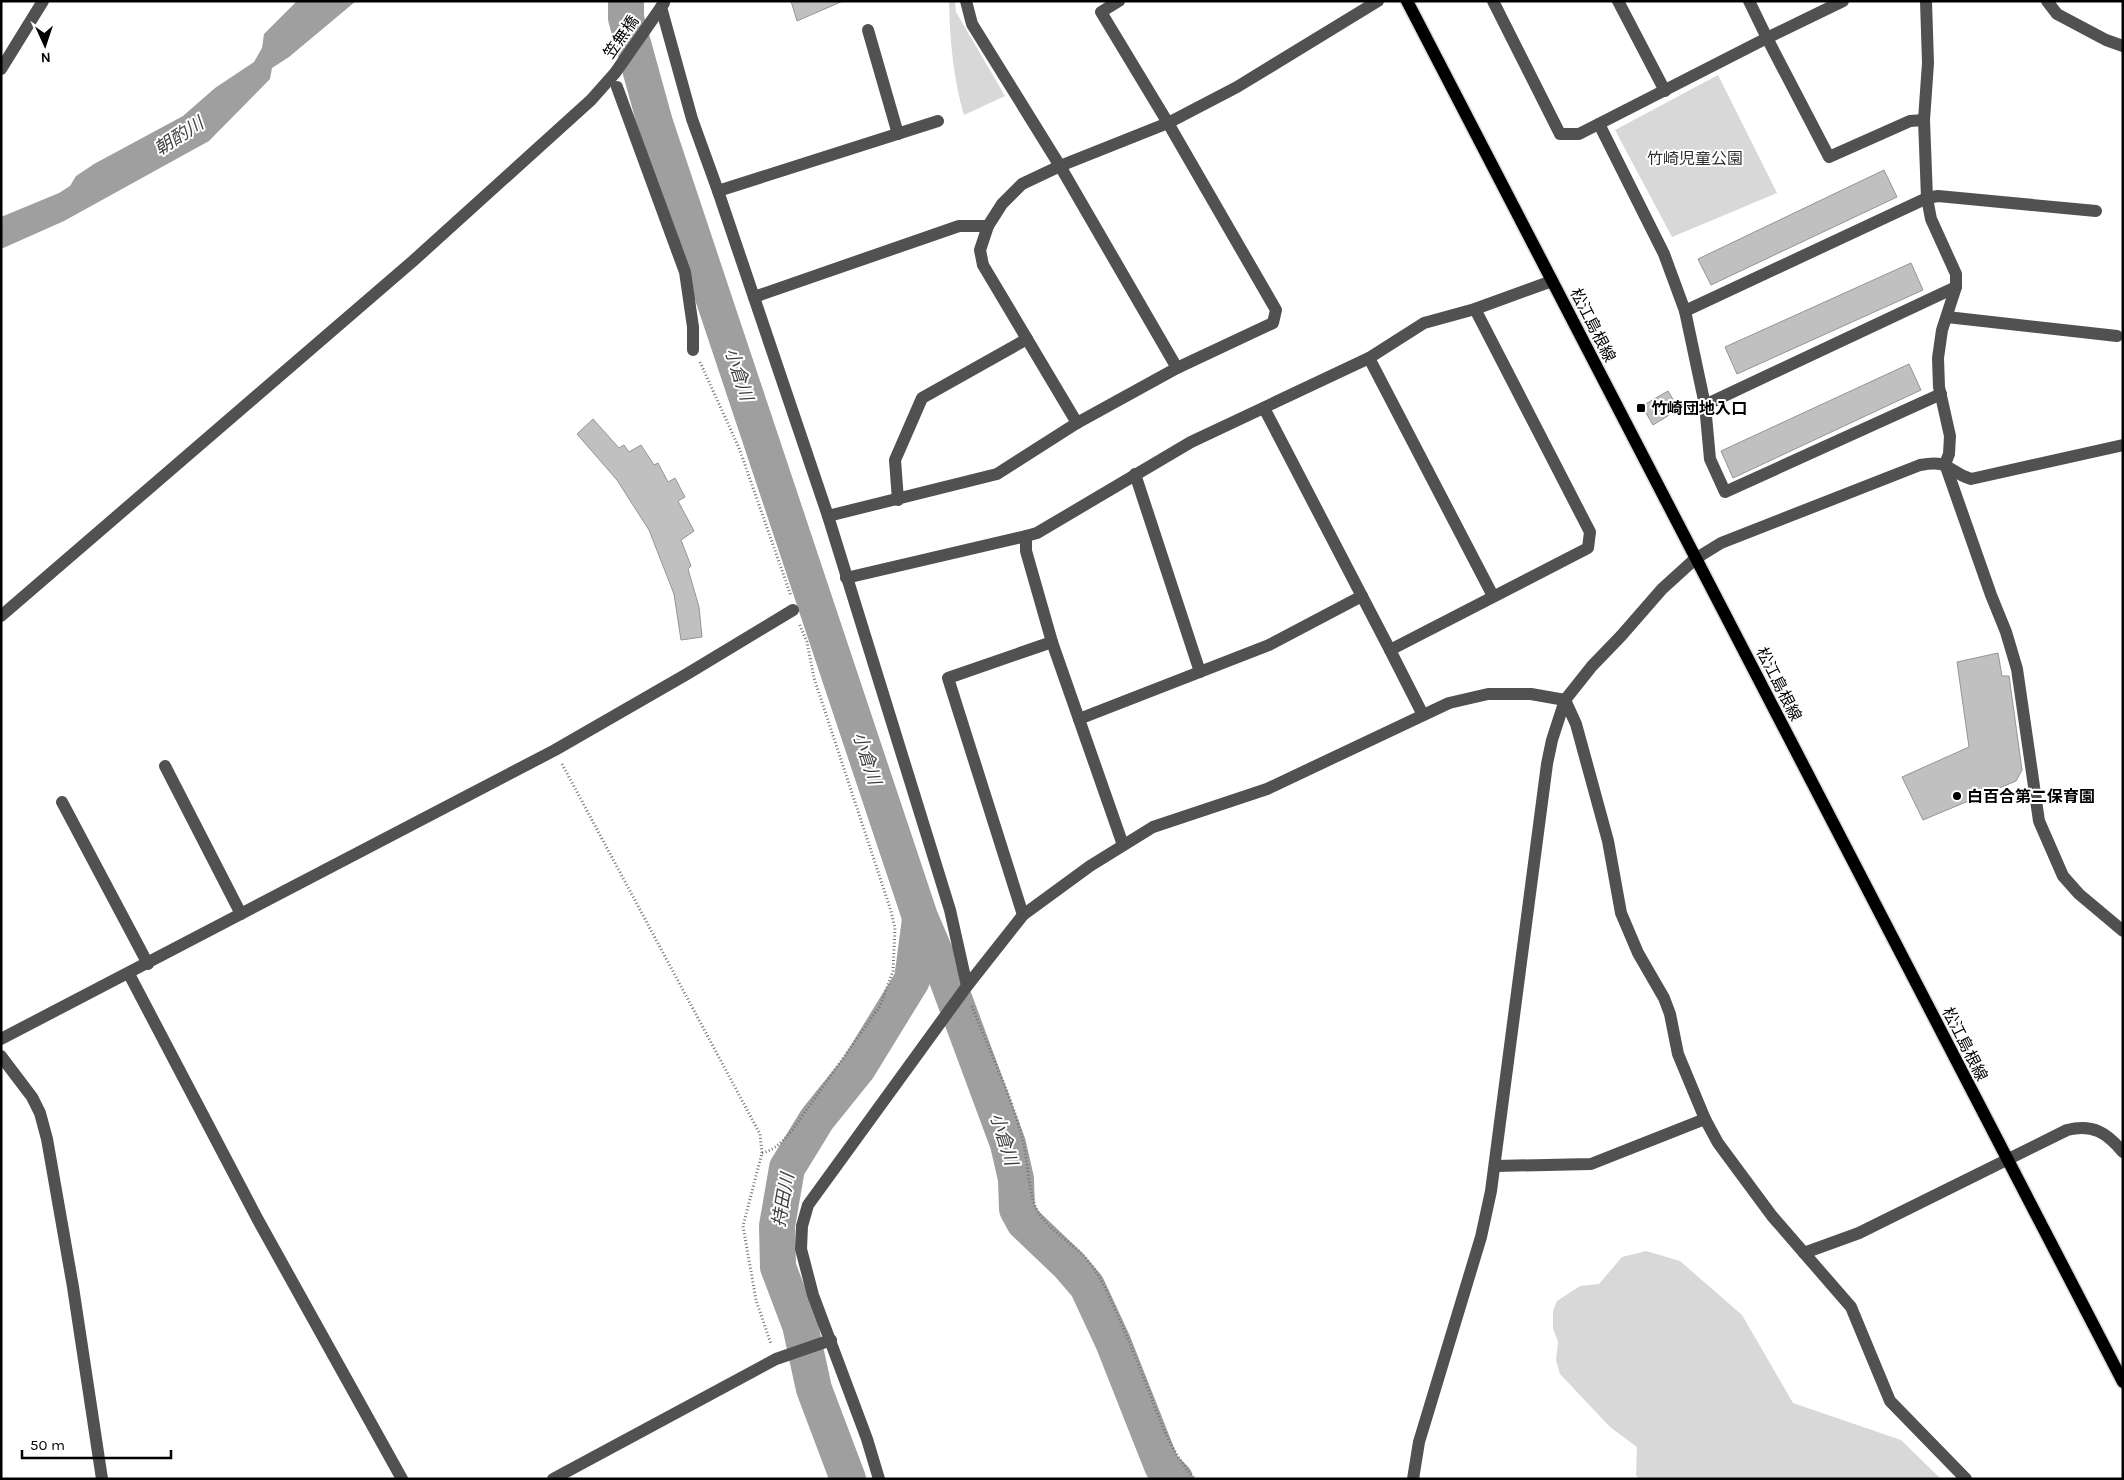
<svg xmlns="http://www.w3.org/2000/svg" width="2124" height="1480" viewBox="0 0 2124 1480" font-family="Karla,'Noto Sans JP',sans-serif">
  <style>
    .green { fill: #d8d8d8 }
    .water { fill: #9f9f9f }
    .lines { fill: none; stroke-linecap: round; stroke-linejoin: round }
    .river { stroke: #9f9f9f; stroke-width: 36 }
    .building { fill: #c0c0c0; stroke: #959595 }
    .major-casing { stroke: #dbdbdb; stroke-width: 15 }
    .path { stroke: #737373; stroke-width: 3; stroke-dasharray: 1 2.5; stroke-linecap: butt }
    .minor { stroke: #515151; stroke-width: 12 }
    .major { stroke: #000; stroke-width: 12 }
    .poi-dot { fill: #000; stroke: #fff; stroke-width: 2 }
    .labels { text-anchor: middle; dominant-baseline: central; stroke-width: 4; stroke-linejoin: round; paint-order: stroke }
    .street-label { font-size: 16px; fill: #000; stroke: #fff }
    .park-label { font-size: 16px; fill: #2f2f2f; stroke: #fff }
    .poi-label { font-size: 16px; font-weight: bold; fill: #000; stroke: #fff; text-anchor: start }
    .water-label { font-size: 18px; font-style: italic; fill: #404040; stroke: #fff }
  </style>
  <rect width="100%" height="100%" fill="#fff"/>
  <g class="green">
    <path d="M949,1h6l1,11 49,84 -41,19c-11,-37 -14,-75 -15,-114z"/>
    <path d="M1718,75l59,118 -105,44 -57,-107z"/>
    <path d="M1646,1251l34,10 62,54 51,88 108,37 40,39h-302l-3,-4 1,-28 -27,-20 -50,-53 -4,-14 2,-18 -5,-14v-17l4,-10 23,-15 19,-2 23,-27z"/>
  </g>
  <path class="water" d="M297,1h59l-67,56 -17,11 -2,11 -61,62 -145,80 -63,28v-32l58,-24 11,-7 6,-10 18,-12 89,-48 32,-28 39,-26 8,-14 2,-14z"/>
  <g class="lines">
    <g class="river">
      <path d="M626,1v17l29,105 265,794 28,65 60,162 8,35 1,30 7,13 45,43 18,21 26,56 49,124 13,13"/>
      <path d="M848,1479l-34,-90 -14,-64 -22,-58 -1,-41 10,-58 30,-49 41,-51 54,-88 8,-61"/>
    </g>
  </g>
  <g class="building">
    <path d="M791,1h52l-46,20z"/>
    <path d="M1884,170l13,27 -186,88 -13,-26z"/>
    <path d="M1911,263l12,27 -186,84 -12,-27z"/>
    <path d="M1909,364l12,26 -188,88 -12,-27z"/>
    <path d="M1668,391l11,18 -26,16 -11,-19z"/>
    <path d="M593,419l26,29 5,-3 5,7 12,-7 13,20 4,-2 10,19 7,-4 10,19 -7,4 16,30 -13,9 10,26 -3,3 11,38 3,30 -21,3 -7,-46 -25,-64 -32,-50 -40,-46z"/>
    <path d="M1998,653l4,23h7l13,94 -6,11 -93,39 -21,-43 67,-30 -12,-85z"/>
  </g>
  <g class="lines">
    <g class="major-casing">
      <path id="major" d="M1407,1l716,1381"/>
    </g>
    <g class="path">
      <path d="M700,362l39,86 52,148"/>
      <path d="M562,764l198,370 2,19 -19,73 13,74 15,44"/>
      <path d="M972,1006c17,44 38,86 50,131 6,21 6,53 14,71 9,19 33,33 48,48 11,12 19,27 26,42 12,26 23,53 34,80 15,38 23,70 51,101"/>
      <path d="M762,1153c15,-4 22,-13 31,-24l87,-123 13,-35 2,-43 -4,-17 -77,-233 -7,-36 -8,-19"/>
    </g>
    <g class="minor">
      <path d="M966,1l6,23 88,142 117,202"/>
      <path d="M1493,1l67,133h19l188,-96 -18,-37"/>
      <path d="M1618,1l47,90"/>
      <path d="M1843,1l-76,37 62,119 81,-36 14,-1"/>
      <path d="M1926,1l2,62 -4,57 3,78 4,21 25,55v13l-14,43 -4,28 1,29 11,49 -1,18 -4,10 46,131 15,37 11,37 22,152 24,55 16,18 44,37"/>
      <path d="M2047,1l10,13 49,26 17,6"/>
      <path d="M661,7l31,112 26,72 110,325 122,394 17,76"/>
      <path d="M868,30l30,104"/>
      <path d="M1,69l42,-68"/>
      <path d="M617,87l68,185 8,55v23"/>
      <path d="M1599,124l65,130 21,57 20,94 5,54 15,33 216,-98"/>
      <path d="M718,191l220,-70"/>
      <path d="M754,297l205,-71h29"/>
      <path d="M1685,311l242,-113 11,-2 158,15"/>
      <path d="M1947,317l170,19"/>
      <path d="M1369,358l124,238"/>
      <path d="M1705,405l251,-118"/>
      <path d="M1264,408l126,242"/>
      <path d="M1077,423l-94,-158 -3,-15 8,-24 14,-22 20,-20 38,-18 108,-43 69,-36 141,-86"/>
      <path d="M1135,474l65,198"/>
      <path d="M898,500l-3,-40 27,-62 105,-59"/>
      <path d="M828,516l169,-42 80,-51 100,-55 96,-45 3,-13 -108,-187 -67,-111 18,-11"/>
      <path d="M1026,536l11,-3 154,-91 178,-84 55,-35 51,-14 77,-28"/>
      <path d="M846,578l180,-42v15l26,91"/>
      <path d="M1,616l412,-355 178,-161 24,-27 49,-70"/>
      <path d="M1565,700l11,24 32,117 13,72 17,40 26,45 6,16 8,40 27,65 13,24 54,73 79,91 39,94 76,78"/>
      <path d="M1423,715l-33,-65 198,-102 2,-16 -115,-223"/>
      <path d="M1079,719l190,-74 93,-49"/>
      <path d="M165,766l76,148"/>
      <path d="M62,802l86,162"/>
      <path d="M1023,915l-75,-237 104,-36 71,203"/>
      <path d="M129,974l129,246 144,259"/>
      <path d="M1,1039l554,-289 132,-76 106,-64"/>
      <path d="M1,1056l31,41 8,16 7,26 26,148 29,192"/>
      <path d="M1496,1166l95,-2 114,-45"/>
      <path d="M1804,1253l55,-20 208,-103c26,-6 39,2 56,22"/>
      <path d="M553,1479l223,-120 55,-19"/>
      <path d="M879,1479l-12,-40 -54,-144 -12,-46 1,-23 6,-21 159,-219 56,-71 67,-49 63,-39 114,-38 182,-86 39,-9h43l34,6"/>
      <path d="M1413,1479l6,-37 62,-205 10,-46 56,-427 5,-24 13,-40 27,-34 29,-30 41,-47 33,-30 26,-16 199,-78c31,-6 26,6 51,14l152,-34"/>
    </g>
    <use href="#major" class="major"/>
  </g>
  <g class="poi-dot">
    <rect x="1636" y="403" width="10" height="10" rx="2.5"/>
    <circle cx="1957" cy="796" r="5"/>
  </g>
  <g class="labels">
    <g class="street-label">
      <text transform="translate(621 37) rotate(-55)">笠無橋</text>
      <text transform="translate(1593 325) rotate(63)">松江島根線</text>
      <text transform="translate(1779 684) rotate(63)">松江島根線</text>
      <text transform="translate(1965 1044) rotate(63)">松江島根線</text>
    </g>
    <g class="park-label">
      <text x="1695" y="158">竹崎児童公園</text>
    </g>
    <g class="poi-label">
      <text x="1651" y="408">竹崎団地入口</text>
      <text x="1967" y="796">白百合第二保育園</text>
    </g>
    <g class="water-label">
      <text transform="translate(179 136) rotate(-33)">朝酌川</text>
      <text transform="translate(739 374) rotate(72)">小倉川</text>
      <text transform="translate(867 758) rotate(72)">小倉川</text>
      <text transform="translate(1004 1139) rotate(73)">小倉川</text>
      <text transform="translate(783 1200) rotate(-80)">持田川</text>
    </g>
  </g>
  <rect width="2124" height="1480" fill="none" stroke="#000000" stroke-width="5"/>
  <g transform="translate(45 45) rotate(177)" stroke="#ffffff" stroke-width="4" paint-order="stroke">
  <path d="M0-4L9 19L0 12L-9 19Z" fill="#000000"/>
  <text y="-8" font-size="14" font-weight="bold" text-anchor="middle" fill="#000000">N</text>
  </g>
  <path d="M22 1450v8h149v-8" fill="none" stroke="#000000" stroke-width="2.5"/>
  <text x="30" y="1450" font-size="15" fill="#000000" stroke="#ffffff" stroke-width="4" paint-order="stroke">50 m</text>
</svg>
